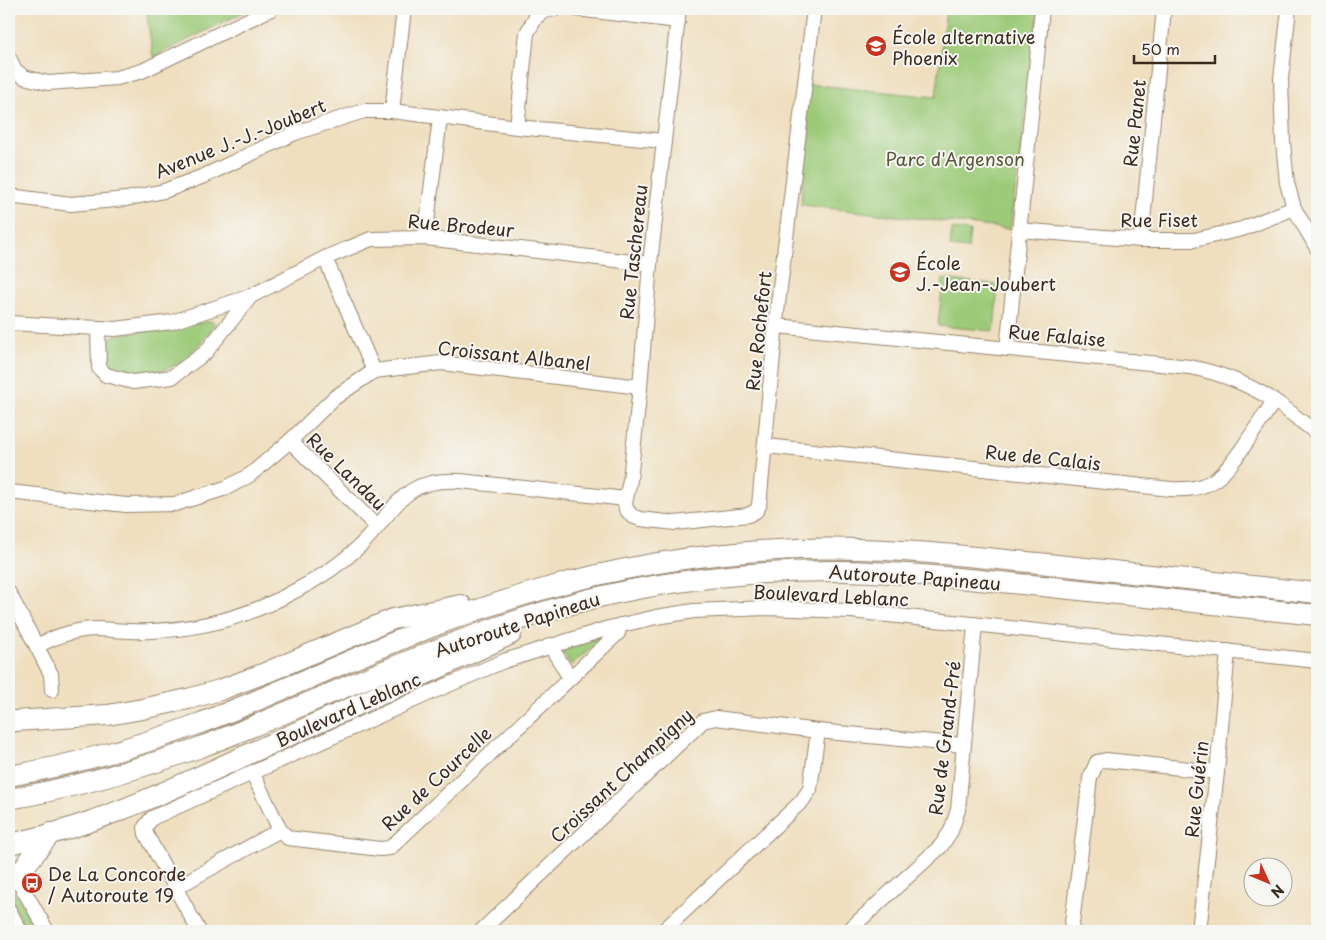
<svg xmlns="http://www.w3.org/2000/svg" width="1326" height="940" viewBox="0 0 1326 940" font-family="'Playpen Sans',sans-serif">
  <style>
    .green { fill: #9cca78; stroke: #6c7a4b }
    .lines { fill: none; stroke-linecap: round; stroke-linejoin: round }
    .minor-casing { stroke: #95846e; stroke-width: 16 }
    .highway-casing { stroke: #95846e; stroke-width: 22 }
    .minor { stroke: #fff; stroke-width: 14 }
    .highway { stroke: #fff; stroke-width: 20 }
    .labels { text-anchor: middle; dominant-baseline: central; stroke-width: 4; stroke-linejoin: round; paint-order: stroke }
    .poi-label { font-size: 18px; fill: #3b2a1e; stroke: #f6f6f2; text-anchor: start }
    .street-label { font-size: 18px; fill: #3b2a1e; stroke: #f6f6f2 }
    .park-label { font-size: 18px; fill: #585a39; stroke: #f6f6f2 }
  </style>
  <rect width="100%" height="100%" fill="#f6f6f2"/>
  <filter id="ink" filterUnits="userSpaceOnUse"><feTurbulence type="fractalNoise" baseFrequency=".02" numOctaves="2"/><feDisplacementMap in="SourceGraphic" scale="10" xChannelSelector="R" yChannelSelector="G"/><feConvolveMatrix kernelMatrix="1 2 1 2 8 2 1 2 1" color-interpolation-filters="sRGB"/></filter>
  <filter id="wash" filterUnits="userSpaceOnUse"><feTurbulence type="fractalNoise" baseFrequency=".0096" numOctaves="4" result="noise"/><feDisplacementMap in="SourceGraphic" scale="20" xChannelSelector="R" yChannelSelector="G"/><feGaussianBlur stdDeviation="1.12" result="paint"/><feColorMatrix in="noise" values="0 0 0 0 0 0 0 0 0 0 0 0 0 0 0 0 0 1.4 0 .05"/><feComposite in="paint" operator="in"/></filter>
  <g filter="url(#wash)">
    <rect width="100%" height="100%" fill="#efdfbf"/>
    <g class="green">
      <path d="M146,9h104l-97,48z"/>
      <path d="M946,9h93l-29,220 -209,-24 5,-121 130,13z"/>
      <path d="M952,229l18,2 -2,18 -18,-2z"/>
      <path d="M943,279l55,6 -4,46 -56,-5z"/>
      <path d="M212,321l3,3c-15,21 -33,44 -60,48 -15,2 -32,-1 -47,-2l-5,-6 1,-22 4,-4 8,-3z"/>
      <path d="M595,638l3,3 -1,2 -25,22 -3,-2 -8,-13z"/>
      <path d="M9,882l28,49h-10l-18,-35z"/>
    </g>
  </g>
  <g filter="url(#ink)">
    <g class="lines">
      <g class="minor-casing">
        <g id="minor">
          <path d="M577,9l101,12"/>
          <path d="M679,9l-29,255 -10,123 -10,93 -5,23 1,6 6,7 8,3 35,4 73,-8 8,-4 3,-5 18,-194 37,-303"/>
          <path d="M1289,9l-8,70 2,63 4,41 7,25 23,40"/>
          <path d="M9,58l6,12 9,7 24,6 69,-5 25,-7 129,-62"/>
          <path d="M392,111l12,-102"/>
          <path d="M517,127l10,-94 9,-16 8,-6 11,-2"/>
          <path d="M9,196l62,8 55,-5 38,-8 40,-15 91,-43 69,-22h28l125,16 147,14"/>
          <path d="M1019,230l122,10h53l48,-11 52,-21"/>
          <path d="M425,238l15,-120"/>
          <path d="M1141,240l23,-231"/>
          <path d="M325,258l49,113"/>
          <path d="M9,323l106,6 57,-7 79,-26 74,-38 46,-19 54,-1 225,26"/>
          <path d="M777,326l413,41c30,6 58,17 83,33 16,10 29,23 44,33"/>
          <path d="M98,328l1,40 7,7 27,7 39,-5 33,-24 46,-57"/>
          <path d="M1007,349l35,-340"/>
          <path d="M290,441l87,86"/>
          <path d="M766,446l405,43c41,3 53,-14 75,-46 9,-14 19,-28 28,-42"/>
          <path d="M9,492l117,13 49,-1 51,-16 24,-13 40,-34 44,-43 40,-27 67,-8 199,24"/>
          <path d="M9,593l42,81 1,16"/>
          <path d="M550,645l20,33"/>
          <path d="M37,646c19,-10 39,-17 61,-17 18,1 35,3 53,2 49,-2 99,-15 142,-39 24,-12 48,-28 68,-47 35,-35 41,-68 99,-64l166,18"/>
          <path d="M252,772l28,58 8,8 92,11 10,-1 228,-215 2,-8"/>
          <path d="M9,864l38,67"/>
          <path d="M175,888l105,-58"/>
          <path d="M9,910l11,21"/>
          <path d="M199,931l-53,-97 -1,-7 7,-9 280,-126 72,-31 105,-33 47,-11 38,-6 72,-3 85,3 466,50"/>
          <path d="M481,931l222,-210 13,-3 102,13 145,14"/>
          <path d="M663,931l139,-130 8,-12 8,-58"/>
          <path d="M848,931l93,-85 10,-15 7,-21 17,-185"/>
          <path d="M1071,931l19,-153 7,-16 9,-2 111,12"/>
          <path d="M1199,931l18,-159 11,-121"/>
        </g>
      </g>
      <g class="highway-casing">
        <g id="highway">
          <path d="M9,723l6,-2 93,-6 34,-6 46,-10 32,-9 45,-17 128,-54 68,-14"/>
          <path d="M9,776c64,-11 127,-29 189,-52 116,-44 226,-102 346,-135 83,-24 168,-37 254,-40 83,-3 167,7 250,15 90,10 179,19 269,29"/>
          <path d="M9,799c64,-11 127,-29 189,-51 40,-15 80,-32 119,-49 90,-38 179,-76 273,-100 83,-20 170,-29 255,-28 73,2 145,10 216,17 86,9 171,18 256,27"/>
          <path d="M9,844c85,-17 165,-56 244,-92 86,-39 173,-77 258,-118"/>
          <path d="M17,880l11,-18 23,-29"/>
        </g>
      </g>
      <use href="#minor" class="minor"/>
      <use href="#highway" class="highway"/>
    </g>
  </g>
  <defs>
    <g id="school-disc" transform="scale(1.125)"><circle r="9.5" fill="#c8321e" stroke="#f6f6f2"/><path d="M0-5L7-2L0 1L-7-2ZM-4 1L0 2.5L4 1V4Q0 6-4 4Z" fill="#fff"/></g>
    <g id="bus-disc" transform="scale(1.125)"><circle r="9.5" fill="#c8321e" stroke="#f6f6f2"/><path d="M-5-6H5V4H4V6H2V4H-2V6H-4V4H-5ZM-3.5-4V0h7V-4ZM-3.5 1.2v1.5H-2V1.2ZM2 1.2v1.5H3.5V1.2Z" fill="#fff"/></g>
  </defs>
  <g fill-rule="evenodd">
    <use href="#school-disc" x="876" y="46"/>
    <use href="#school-disc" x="900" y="272"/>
    <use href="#bus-disc" x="32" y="883"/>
  </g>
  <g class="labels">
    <g class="poi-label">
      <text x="892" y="36">École alternative<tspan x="892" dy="21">Phoenix</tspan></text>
      <text x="916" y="262">École<tspan x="916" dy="21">J.-Jean-Joubert</tspan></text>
      <text x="48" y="873">De La Concorde<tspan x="48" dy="21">/ Autoroute 19</tspan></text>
    </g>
    <g class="street-label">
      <text transform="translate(1134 123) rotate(-84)">Rue Panet</text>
      <text transform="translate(240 138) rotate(-22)">Avenue J.-J.-Joubert</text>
      <text x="1159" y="219">Rue Fiset</text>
      <text transform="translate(461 225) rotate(5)">Rue Brodeur</text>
      <text transform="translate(633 252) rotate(-84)">Rue Taschereau</text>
      <text transform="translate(758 331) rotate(-84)">Rue Rochefort</text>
      <text transform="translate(1057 335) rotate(5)">Rue Falaise</text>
      <text transform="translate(514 355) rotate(6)">Croissant Albanel</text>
      <text transform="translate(1043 457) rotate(6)">Rue de Calais</text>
      <text transform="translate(347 471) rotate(44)">Rue Landau</text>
      <text transform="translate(915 577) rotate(4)">Autoroute Papineau</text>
      <text transform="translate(831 595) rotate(3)">Boulevard Leblanc</text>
      <text transform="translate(517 624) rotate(-18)">Autoroute Papineau</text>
      <text transform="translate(348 709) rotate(-24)">Boulevard Leblanc</text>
      <text transform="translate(944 738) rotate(-83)">Rue de Grand-Pré</text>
      <text transform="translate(621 775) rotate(-43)">Croissant Champigny</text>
      <text transform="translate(436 778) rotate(-43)">Rue de Courcelle</text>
      <text transform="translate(1196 789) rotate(-84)">Rue Guérin</text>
    </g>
    <g class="park-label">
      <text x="955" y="158">Parc d'Argenson</text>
    </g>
  </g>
  <rect width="1326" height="940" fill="none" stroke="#f6f6f2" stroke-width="30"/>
  <g transform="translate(1268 882) rotate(134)"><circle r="24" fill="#f6f6f2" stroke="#aba49d"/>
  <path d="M0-4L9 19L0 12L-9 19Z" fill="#c8321e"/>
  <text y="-8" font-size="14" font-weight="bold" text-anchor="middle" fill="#3b2a1e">N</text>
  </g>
  <path d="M1134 55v8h81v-8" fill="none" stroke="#3b2a1e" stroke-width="2.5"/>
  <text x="1141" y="55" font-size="15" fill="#3b2a1e" stroke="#f6f6f2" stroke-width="4" paint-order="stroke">50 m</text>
</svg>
